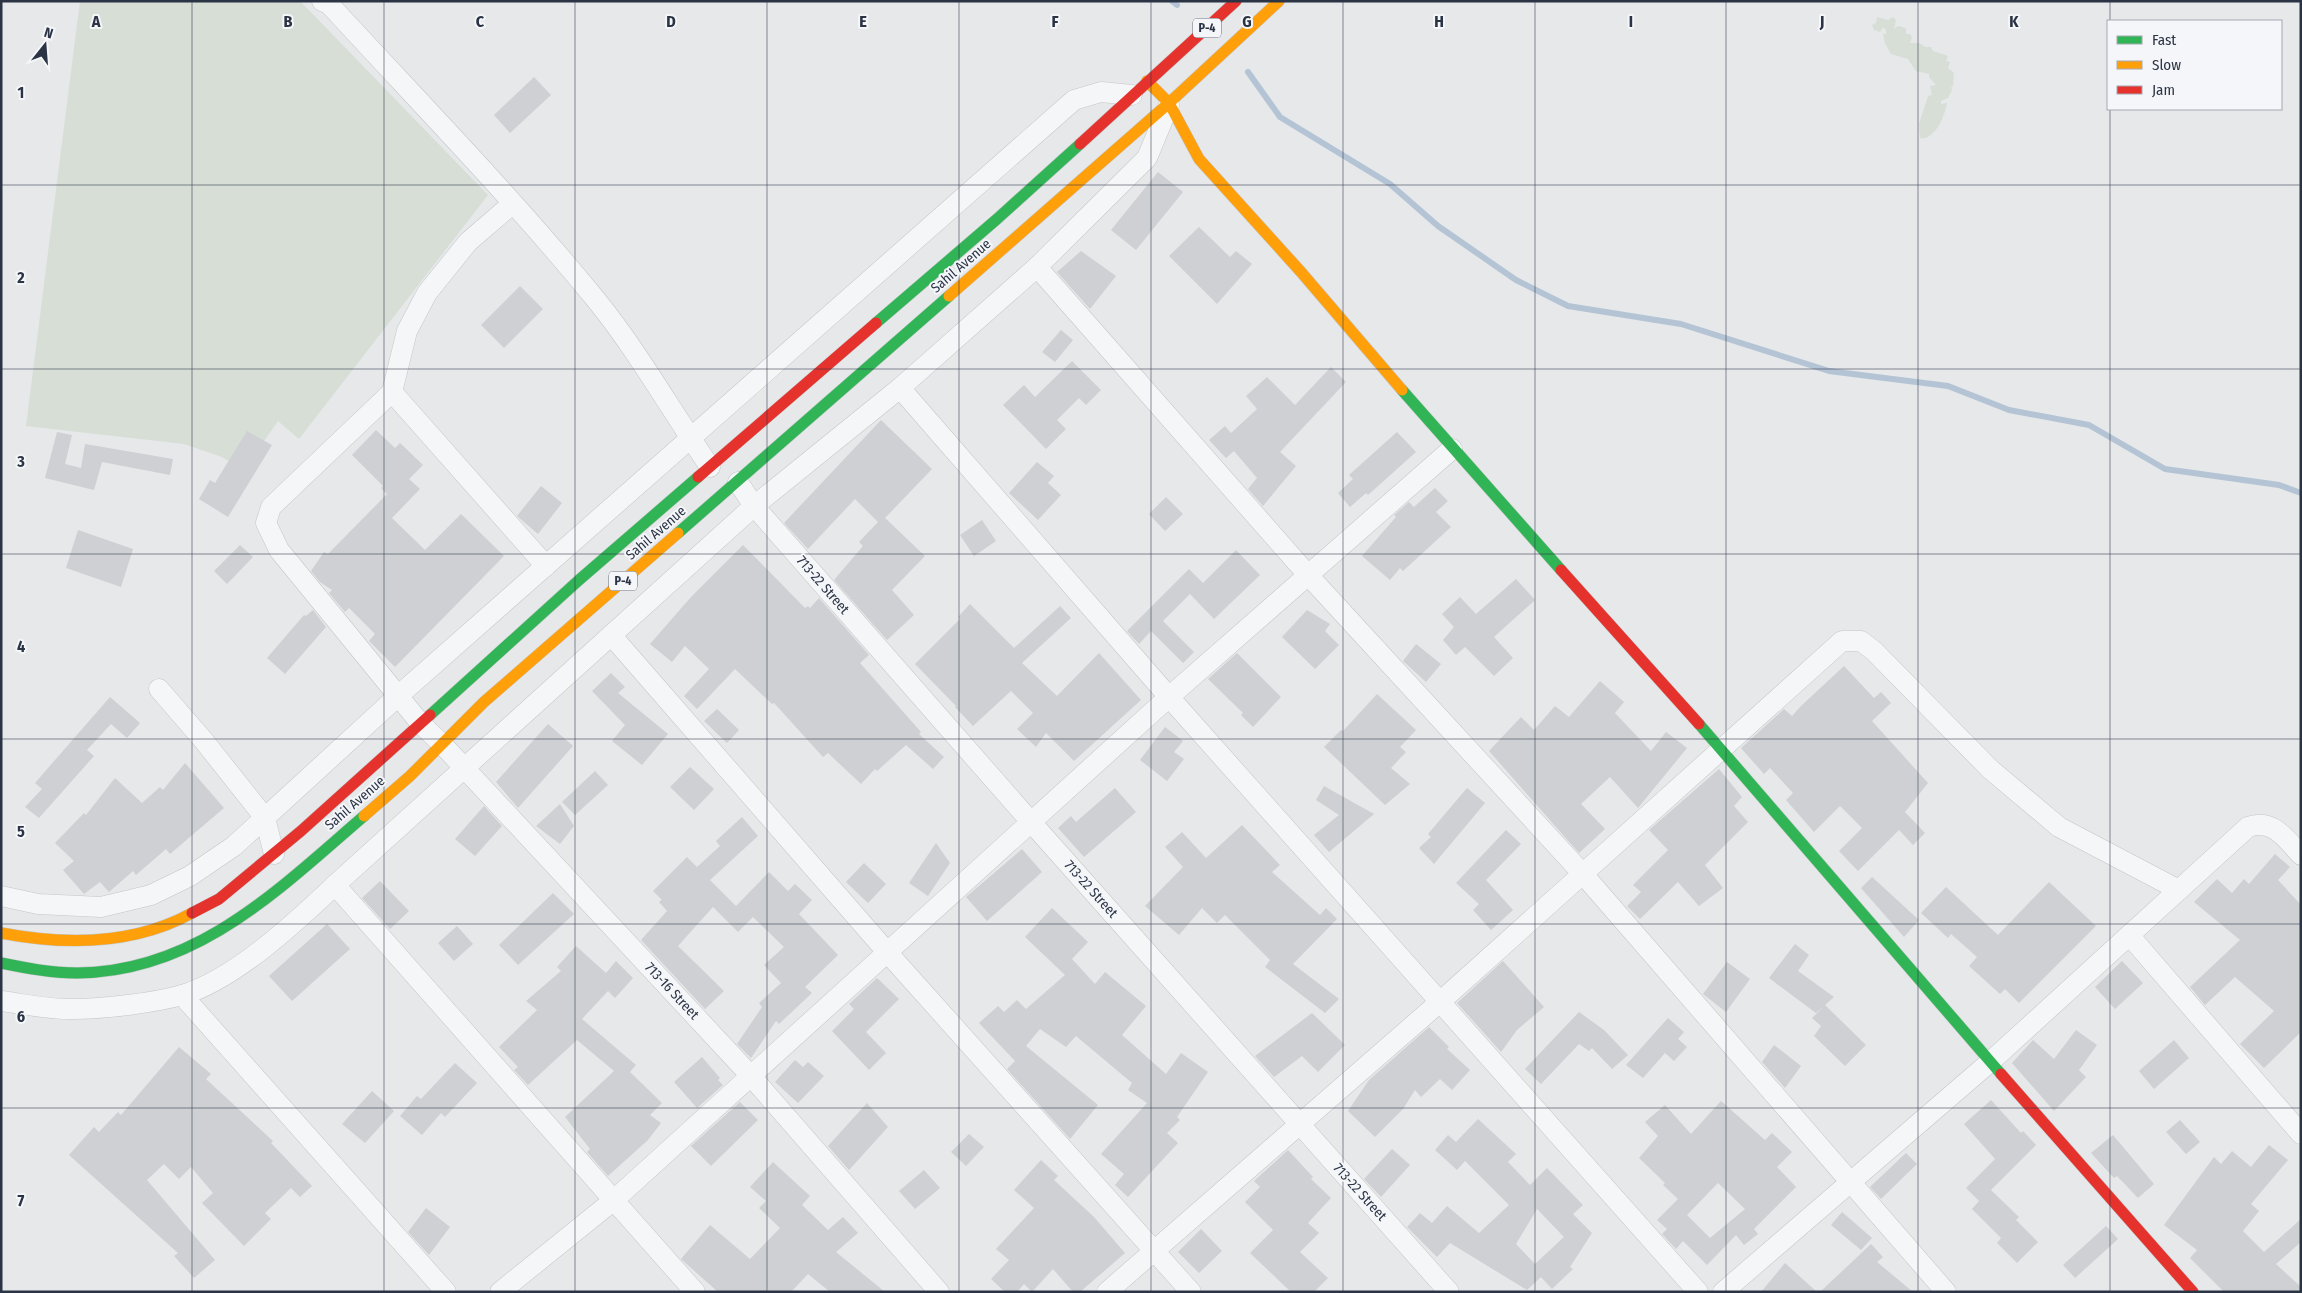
<svg xmlns="http://www.w3.org/2000/svg" width="2302" height="1293" viewBox="0 0 2302 1293" font-family="'Fira Sans Condensed',sans-serif">
  <style>
    .green { fill: #d6ded6 }
    .lines { fill: none; stroke-linecap: round; stroke-linejoin: round }
    .stream { stroke: #b4c4d5; stroke-width: 6 }
    .building { fill: #ced0d3; fill-rule: evenodd }
    .street-casing { stroke: #c4c6c8; stroke-width: 21 }
    .fast-casing { stroke: #c4c6c8; stroke-width: 12 }
    .slow-casing { stroke: #c4c6c8; stroke-width: 12 }
    .jam-casing { stroke: #c4c6c8; stroke-width: 12 }
    .street { stroke: #f5f6f7; stroke-width: 20 }
    .fast { stroke: #30b455; stroke-width: 11 }
    .slow { stroke: #ff9f0a; stroke-width: 11 }
    .jam { stroke: #e5322d; stroke-width: 11 }
    .grid { fill: none; stroke: #2b3445; stroke-width: 1; stroke-opacity: 0.55 }
    .labels { text-anchor: middle; dominant-baseline: central; stroke-width: 4; stroke-linejoin: round; paint-order: stroke }
    .shield { fill: #f4f6f9; stroke: #676e7b; stroke-width: 1 }
    .shield-label { font-size: 12px; font-weight: bold; fill: #2b3445 }
    .street-label { font-size: 14px; fill: #2b3445; stroke: #f4f6f9 }
    .grid-label { font-size: 16px; text-anchor: middle; font-weight: bold; fill: #2b3445; stroke: #f4f6f9; stroke-width: 4; stroke-linejoin: round; paint-order: stroke }
  </style>
  <rect width="100%" height="100%" fill="#e6e8ea"/>
  <g class="green">
    <path d="M80,1h220l188,194 -189,244 -21,-18 -34,49 -22,-13 -38,-13 -158,-18z"/>
    <path d="M1877,17l11,3 5,-3 3,3 -2,9 4,-3 8,2v6h4l2,3 -2,6h9l6,4h6l2,4 15,5 -2,5 4,1 -2,6 6,5 -1,13 -2,1 1,3 -4,8 -7,3v3l6,-1c-2,12 -12,38 -27,35l-1,-14 9,-28 4,-1 -2,-9 6,-1 -7,-8v-3l-13,-3 -8,-12 -17,-5 -6,-11 -2,-9h3v-4l-3,-3 -3,5 -6,-2 -2,-5 4,-2z"/>
  </g>
  <g class="lines">
    <g class="stream">
      <path d="M1172,1l5,4"/>
      <path d="M1248,72l32,45 110,67 48,42 78,54 52,26 113,18 148,47 119,15 61,24 80,15 76,44 114,16 22,8"/>
    </g>
  </g>
  <g class="building">
    <path d="M534,77l17,18 -41,38 -16,-18z"/>
    <path d="M1158,172l25,20 -47,58 -25,-20z"/>
    <path d="M1199,227l31,30 6,-6 16,13 -35,40 -48,-48z"/>
    <path d="M1081,251l35,25 -26,33 -33,-37z"/>
    <path d="M520,286l23,23 -39,39 -23,-23z"/>
    <path d="M1061,330l12,10 -18,22 -13,-10z"/>
    <path d="M1072,361l29,29 -15,15 -7,-7 -22,22 9,9 -20,20 -43,-44 21,-20 11,12z"/>
    <path d="M1331,367l15,15 -66,70 16,14 -33,40 -15,-17 9,-11 -23,-27 -8,7 -17,-18 16,-14 6,7 26,-24 -11,-13 21,-19 28,28z"/>
    <path d="M881,420l51,49 -47,49 40,38 -33,34 22,25 -27,25 -53,-60 29,-34 -4,-4 19,-20 -23,-23 -47,50 -24,-26z"/>
    <path d="M376,430l19,18 5,-5 23,22 -14,14 11,10 -28,29 33,32 36,-36 43,42 -109,111 -26,-26 6,-7 -26,-26 -4,4 -16,-19 3,-3 -12,-8 -9,-11 13,-19 4,2 59,-60 -6,-6 2,-2 -31,-31z"/>
    <path d="M247,431l25,14 -44,72 -29,-18 11,-19 5,3z"/>
    <path d="M57,432l15,3 -7,29 16,4 4,-24 88,15 -3,16 -68,-13 -8,28 -49,-12z"/>
    <path d="M1397,432l19,20 -48,43 -2,-2 -16,14 -12,-14 15,-14 -4,-4z"/>
    <path d="M1037,462l17,14 -6,7 13,12 -23,25 -29,-27z"/>
    <path d="M541,486l21,17 -24,31 -21,-18z"/>
    <path d="M1435,488l13,13 -12,11 15,15 -48,44 -3,-3 -10,12 -28,-24 34,-39 -2,-2 15,-13 5,5z"/>
    <path d="M1166,497l17,17 -18,17 -16,-17z"/>
    <path d="M982,520l14,21 -22,15 -14,-21z"/>
    <path d="M78,530l55,19 -12,38 -55,-19z"/>
    <path d="M240,545l13,12 -26,27 -13,-13z"/>
    <path d="M743,545l62,63 3,-2 2,2 9,-10 50,57 -9,8 61,69 -2,2 25,23 -11,12 -27,-24 -29,26 -2,-2 -14,15 -33,-31 -5,4 -49,-54 -2,1 -37,-35 -38,40 -13,-13 25,-27 -24,-23 -13,16 -22,-18 41,-47z"/>
    <path d="M1236,550l24,25 -46,44 -24,-25 -27,27 31,31 -11,11 -32,-32 -12,13 -12,-13 62,-62 14,14z"/>
    <path d="M1516,579l19,21 -41,37 19,21 -19,18 -29,-29 -9,8 -13,-15 11,-13 -12,-13 18,-17 16,17z"/>
    <path d="M970,604l44,44 46,-42 11,12 -49,45 35,33 42,-43 42,47 -67,61 -28,-28 -10,14 -19,-18 16,-16 -22,-22 -38,35 -18,-19 1,-1 -41,-42 45,-45 -2,-2z"/>
    <path d="M313,610l13,17 -41,47 -18,-16 37,-43 2,1z"/>
    <path d="M1307,610l23,14 -5,7 14,14 -24,24 -33,-32z"/>
    <path d="M1416,644l25,20 -15,18 -23,-21z"/>
    <path d="M1237,653l44,44 -28,30 -12,-12 2,-2 -35,-34z"/>
    <path d="M1844,666l30,32 7,-6 10,11 -19,18 56,62 -23,29 20,21 -12,12 -14,-15 -41,41 -19,-20 23,-23 -22,-22 -26,26 -28,-32 7,-7 -23,-25 -6,6 -23,-26 43,-39 8,7 9,-10z"/>
    <path d="M611,673l14,14 -7,6 50,41 -26,31 -30,-24 13,-16 -33,-34z"/>
    <path d="M1600,681l24,21 -9,11 36,38 15,-19 21,16 -49,60 -28,-31 -29,27 24,25 -26,24 -90,-102 32,-34 13,13 21,-24 14,11z"/>
    <path d="M1377,694l39,36 -16,17 6,5 -15,16 19,16 -25,21 -61,-58 17,-17 2,1z"/>
    <path d="M110,697l30,26 -13,15 -16,-14 -24,26 7,6 -55,62 -14,-11 17,-18 -7,-6z"/>
    <path d="M717,709l22,21 -12,13 -23,-22z"/>
    <path d="M548,724l25,22 -55,62 -22,-26z"/>
    <path d="M1165,727l18,14 -9,11 10,7 -17,22 -27,-21z"/>
    <path d="M185,763l39,45 -54,46 -4,-5 -30,26 -3,-4 -24,21 -9,-10 -16,12 -21,-24 11,-9 -19,-18 29,-30 2,2 29,-37 27,25 18,-16 3,3z"/>
    <path d="M690,767l24,22 -20,21 -24,-23z"/>
    <path d="M1719,769l23,28 -8,9 14,16 -43,43 18,23 -24,18 -21,-24 -38,37 -13,-13 14,-14 -8,-7 35,-35 -19,-20z"/>
    <path d="M595,771l13,14 -33,30 -13,-13z"/>
    <path d="M1324,786l50,28 -45,38 -15,-17 25,-20 -23,-15z"/>
    <path d="M1115,788l21,24 -52,45 -26,-29 13,-12 5,6z"/>
    <path d="M1467,788l18,15 -51,61 -15,-16 12,-11 -3,-3z"/>
    <path d="M560,804l14,22 -14,18 -24,-18z"/>
    <path d="M484,806l18,20 -27,30 -20,-17z"/>
    <path d="M742,817l16,19 -48,44 26,26 33,-34 19,19 7,-7 17,16 -13,14 39,41 -33,32 7,6 -33,31 -3,-3 -25,37 -14,-14 25,-37 -3,-4 22,-20 -17,-18 20,-18 -31,-30 -15,15 -25,-25 -35,39 46,45 -19,18 -64,-69 26,-29 -8,-9 3,-2 -9,-9 34,-34 10,10 23,-21 -4,-5z"/>
    <path d="M1242,825l38,40 -8,7 48,43 6,-7 11,11 -44,45 46,35 -14,14 -60,-46 5,-7 -45,-45 -8,8 -15,-15 -23,27 -34,-29 38,-39 -18,-20 17,-15 24,26z"/>
    <path d="M1506,830l15,14 -35,36 27,30 -22,20 -18,-20 6,-6 -23,-21z"/>
    <path d="M936,843l14,20 -22,33 -19,-13z"/>
    <path d="M1022,849l20,23 -55,49 -21,-24z"/>
    <path d="M2275,854l15,13 -12,13 23,25v127l-37,36 -24,-24 34,-33 -39,-34 -30,28 -15,-18 50,-47 -46,-38 23,-23 15,14 12,-14 5,5z"/>
    <path d="M864,863l22,21 -18,19 -22,-21z"/>
    <path d="M1872,877l47,43 -15,17 -43,-49z"/>
    <path d="M380,881l29,30 -19,18 -28,-31z"/>
    <path d="M2049,882l47,44 -77,77 -14,-14 -5,5 -31,-28 8,-9 -26,-23 -3,4 -27,-25 25,-26 52,48z"/>
    <path d="M553,893l21,21 -56,51 -19,-20z"/>
    <path d="M1052,908l36,34 -16,17 23,25 10,-12 41,34 -24,29 44,39 15,-21 27,19 -31,45 3,3 -13,13 11,10 -50,54 -13,-12 9,-11 -23,-20 46,-51 -19,-13 4,-7 -56,-47 -10,11 -26,-18 -14,17 72,59 -28,34 -63,-70 8,-8 -36,-38 19,-17 6,6 13,-12 9,9 39,-34 -40,-38z"/>
    <path d="M327,924l23,25 -58,52 -23,-25z"/>
    <path d="M457,926l16,18 -19,17 -16,-18z"/>
    <path d="M1795,944l14,11 -11,16 36,26 -9,8 41,40 -21,21 -31,-30 7,-10 -9,-8 12,-12 -8,7 -47,-35z"/>
    <path d="M576,946l30,27 10,-12 17,17 -18,20 -7,-7 -26,28 54,46 -6,7 32,31 -12,12 11,8 -13,17 -40,36 -21,-24 3,-3 -25,-32 49,-46 -37,-31 -49,45 -14,-15 4,-3 -19,-20 38,-37 -11,-9 35,-30 -4,-4z"/>
    <path d="M1503,961l41,46 -27,23 -16,22 -44,-49z"/>
    <path d="M2122,961l21,22 -28,26 -20,-22z"/>
    <path d="M1727,962l23,17 -24,33 -23,-18z"/>
    <path d="M877,978l22,21 -33,33 20,21 -17,17 -37,-39 22,-22 -5,-5z"/>
    <path d="M1579,1012l25,18 24,25 -16,14 -20,-21 -3,3 -10,-7 -38,40 -16,-15z"/>
    <path d="M1312,1013l33,32 -27,27 -16,-16 -28,21 -19,-21z"/>
    <path d="M1668,1018l16,14 -6,7 9,8 -13,14 -9,-8 -22,25 -17,-13z"/>
    <path d="M1429,1027l20,20 -2,2 23,21 -18,20 -12,-11 -19,18 -6,-7 -12,19 -28,28 -27,-26 21,-31z"/>
    <path d="M2076,1030l21,15 -18,25 7,7 -32,34 -42,-48 21,-23 21,19z"/>
    <path d="M2174,1040l15,18 -35,31 -15,-18z"/>
    <path d="M1774,1045l27,21 -16,22 -23,-26z"/>
    <path d="M179,1047l32,27 -5,5 67,62 -2,2 41,43 -12,11 -9,-9 -26,25 6,6 -27,27 -42,-43 11,-10 -22,-26 -12,12 -15,-15 -17,16 68,80 -21,18 -20,-22 4,-3 -109,-98 25,-28 5,5 19,-20 3,3z"/>
    <path d="M702,1057l18,21 -2,2 5,5 -26,23 -23,-26z"/>
    <path d="M795,1060l8,7 5,-5 16,14 -26,27 -23,-21z"/>
    <path d="M455,1063l22,20 -32,34 -4,-4 -19,22 -22,-19 17,-20 4,3z"/>
    <path d="M372,1091l22,20 -29,32 -23,-19z"/>
    <path d="M1991,1100l30,33 2,-2 13,14 -45,45 28,27 -3,3 22,22 -21,21 -20,-20 4,-5 -29,-29 7,-8 -13,-13 29,-29 -31,-35z"/>
    <path d="M1721,1101l44,39 7,-7 20,19 -15,15 19,20 -42,42 4,5 -14,11 -8,-10 -29,30 -24,-24 -7,8 -14,-15 5,-5 -10,-9 21,-21 -15,-14 2,-2 -26,-25 19,-22 -13,-14 20,-17 26,29zM1718,1183l27,26 -35,29 -23,-23z"/>
    <path d="M740,1102l18,18 -47,46 -20,-20z"/>
    <path d="M867,1103l21,24 -39,43 -21,-24z"/>
    <path d="M1478,1119l38,35 -8,8 22,23 17,-17 36,37 -10,9 19,19 -22,34 3,2 -21,20 -11,-12 -14,13 -77,-47 -13,14 -30,-30 13,-14 12,10 15,-17 32,27 30,-28 -44,-44 -8,9 -22,-20 13,-15 8,7zM1537,1209l27,28 -29,27 -19,-20z"/>
    <path d="M2180,1120l20,22 -14,12 -20,-22z"/>
    <path d="M969,1134l15,13 -18,19 -15,-14z"/>
    <path d="M2113,1135l41,49 -16,14 -21,-22 -3,2 -23,-25z"/>
    <path d="M2269,1145l19,15 -37,44 8,7 -16,20 21,21 37,-33v23l-25,22 25,23v5h-77l-34,-34 7,-8 -33,-25 50,-68 7,7 11,-13 19,16z"/>
    <path d="M1392,1149l18,16 -29,32 -17,-18z"/>
    <path d="M1288,1150l25,27 -2,2 20,19 -23,25 11,10 -19,19 28,26 -14,14h-23l-41,-39 23,-23 -28,-28 15,-15 -6,-6z"/>
    <path d="M1906,1153l11,11 -36,35 -11,-12z"/>
    <path d="M1041,1160l17,16 -4,4 40,37 31,36 -45,39h-7l-20,-23 -21,23 -8,-8 -7,8h-12l-14,-13 18,-19 -13,-11 38,-41 -20,-18z"/>
    <path d="M773,1162l37,34 -8,9 26,25 15,-13 15,16 -22,19 49,40h-55l-22,-18 -17,18h-73l-37,-33 29,-34 40,34 30,-31 -21,-20 7,-7 -16,-14z"/>
    <path d="M924,1170l16,18 -25,21 -16,-18z"/>
    <path d="M426,1208l24,19 -21,28 -21,-23z"/>
    <path d="M1842,1212l30,26 -11,12 -30,-25z"/>
    <path d="M2106,1226l12,13 -43,39 -12,-13z"/>
    <path d="M1201,1229l21,22 -23,22 -21,-21z"/>
    <path d="M1871,1244l12,13 -6,5 36,30h-93z"/>
    <path d="M1785,1263l32,29h-56z"/>
  </g>
  <g class="lines">
    <g class="street-casing">
      <g id="street">
        <path d="M322,1l7,3c90,98 184,194 268,297 42,52 75,111 113,166"/>
        <path d="M1037,267l271,308 274,298 364,419"/>
        <path d="M900,388l269,309 529,595"/>
        <path d="M392,392l15,-61 20,-38 41,-51 44,-38"/>
        <path d="M738,482l16,24 277,316 418,470"/>
        <path d="M546,566l-154,-174 -121,115 -5,16 13,27 142,174 21,20 308,331 189,217"/>
        <path d="M611,635l276,317 304,340"/>
        <path d="M159,689l45,52 61,77 9,36"/>
        <path d="M335,885l360,407"/>
        <path d="M1,896l37,8 63,3 50,-12 39,-19 44,-30 164,-150 676,-596 27,-8 31,3"/>
        <path d="M2129,935l172,199"/>
        <path d="M182,995l264,297"/>
        <path d="M1,1001c24,3 48,9 72,8 29,0 81,-6 109,-14 52,-15 114,-73 153,-110l419,-379 146,-118 137,-121 110,-109 22,-53"/>
        <path d="M500,1292l114,-92 555,-503 283,-248"/>
        <path d="M1107,1292l334,-291 401,-360h19l13,10 116,118 69,58 120,63"/>
        <path d="M1723,1292l267,-230 258,-235c25,-9 38,12 53,28"/>
      </g>
    </g>
    <g class="fast-casing">
      <g id="fast">
        <path d="M876,323l121,-104 83,-75"/>
        <path d="M1402,390l159,180"/>
        <path d="M678,533l271,-237"/>
        <path d="M430,715l149,-135 119,-103"/>
        <path d="M1699,724l302,350"/>
        <path d="M1,963c25,5 50,10 76,10 120,-1 202,-84 287,-157"/>
      </g>
    </g>
    <g class="slow-casing">
      <g id="slow">
        <path d="M1147,81l22,22 30,56 102,113 101,118"/>
        <path d="M949,296l220,-193 110,-102"/>
        <path d="M364,816l46,-40 74,-74 194,-169"/>
        <path d="M1,933c63,12 133,12 191,-20"/>
      </g>
    </g>
    <g class="jam-casing">
      <g id="jam">
        <path d="M1080,144l156,-143"/>
        <path d="M698,477l178,-154"/>
        <path d="M1561,570l138,154"/>
        <path d="M192,913l27,-14 82,-68 129,-116"/>
        <path d="M2001,1074l192,218"/>
      </g>
    </g>
    <use href="#street" class="street"/>
    <use href="#fast" class="fast"/>
    <use href="#slow" class="slow"/>
    <use href="#jam" class="jam"/>
  </g>
  <path class="grid" d="M192,1v1291M384,1v1291M575,1v1291M767,1v1291M959,1v1291M1151,1v1291M1343,1v1291M1535,1v1291M1726,1v1291M1918,1v1291M2110,1v20M2110,109v1183M1,185h2300M1,369h2300M1,554h2300M1,739h2300M1,924h2300M1,1108h2300"/>
  <g class="labels">
    <g class="shield">
      <rect x="1193" y="18.5" width="28" height="19" rx="4"/>
      <rect x="609" y="571.5" width="28" height="19" rx="4"/>
    </g>
    <g class="shield-label">
      <text x="1207" y="28">P-4</text>
      <text x="623" y="581">P-4</text>
    </g>
    <g class="street-label">
      <text transform="translate(961 266) rotate(-41)">Sahil Avenue</text>
      <text transform="translate(656 533) rotate(-41)">Sahil Avenue</text>
      <text transform="translate(823 585) rotate(49)">713-22 Street</text>
      <text transform="translate(355 803) rotate(-41)">Sahil Avenue</text>
      <text transform="translate(1091 889) rotate(48)">713-22 Street</text>
      <text transform="translate(672 991) rotate(47)">713-16 Street</text>
      <text transform="translate(1360 1192) rotate(48)">713-22 Street</text>
    </g>
  </g>
  <g class="grid-label">
    <text x="96" y="27">A</text>
    <text x="288" y="27">B</text>
    <text x="480" y="27">C</text>
    <text x="671" y="27">D</text>
    <text x="863" y="27">E</text>
    <text x="1055" y="27">F</text>
    <text x="1247" y="27">G</text>
    <text x="1439" y="27">H</text>
    <text x="1631" y="27">I</text>
    <text x="1822" y="27">J</text>
    <text x="2014" y="27">K</text>
    <text x="21" y="98">1</text>
    <text x="21" y="283">2</text>
    <text x="21" y="467">3</text>
    <text x="21" y="652">4</text>
    <text x="21" y="837">5</text>
    <text x="21" y="1022">6</text>
    <text x="21" y="1206">7</text>
  </g>
  <rect width="2302" height="1293" fill="none" stroke="#2b3445" stroke-width="5"/>
  <rect x="2107" y="20" width="175" height="90" fill="#f4f6f9" stroke="#a4a8b1"/>
  <rect x="2117" y="36" width="25" height="8" fill="#30b455" stroke="#a4a8b1"/>
  <text x="2152" y="45" font-size="15" fill="#2b3445">Fast</text>
  <rect x="2117" y="61" width="25" height="8" fill="#ff9f0a" stroke="#a4a8b1"/>
  <text x="2152" y="70" font-size="15" fill="#2b3445">Slow</text>
  <rect x="2117" y="86" width="25" height="8" fill="#e5322d" stroke="#a4a8b1"/>
  <text x="2152" y="95" font-size="15" fill="#2b3445">Jam</text>
  <g transform="translate(45 45) rotate(17)" stroke="#f4f6f9" stroke-width="4" paint-order="stroke">
  <path d="M0-4L9 19L0 12L-9 19Z" fill="#2b3445"/>
  <text y="-8" font-size="14" font-weight="bold" text-anchor="middle" fill="#2b3445">N</text>
  </g>
</svg>
